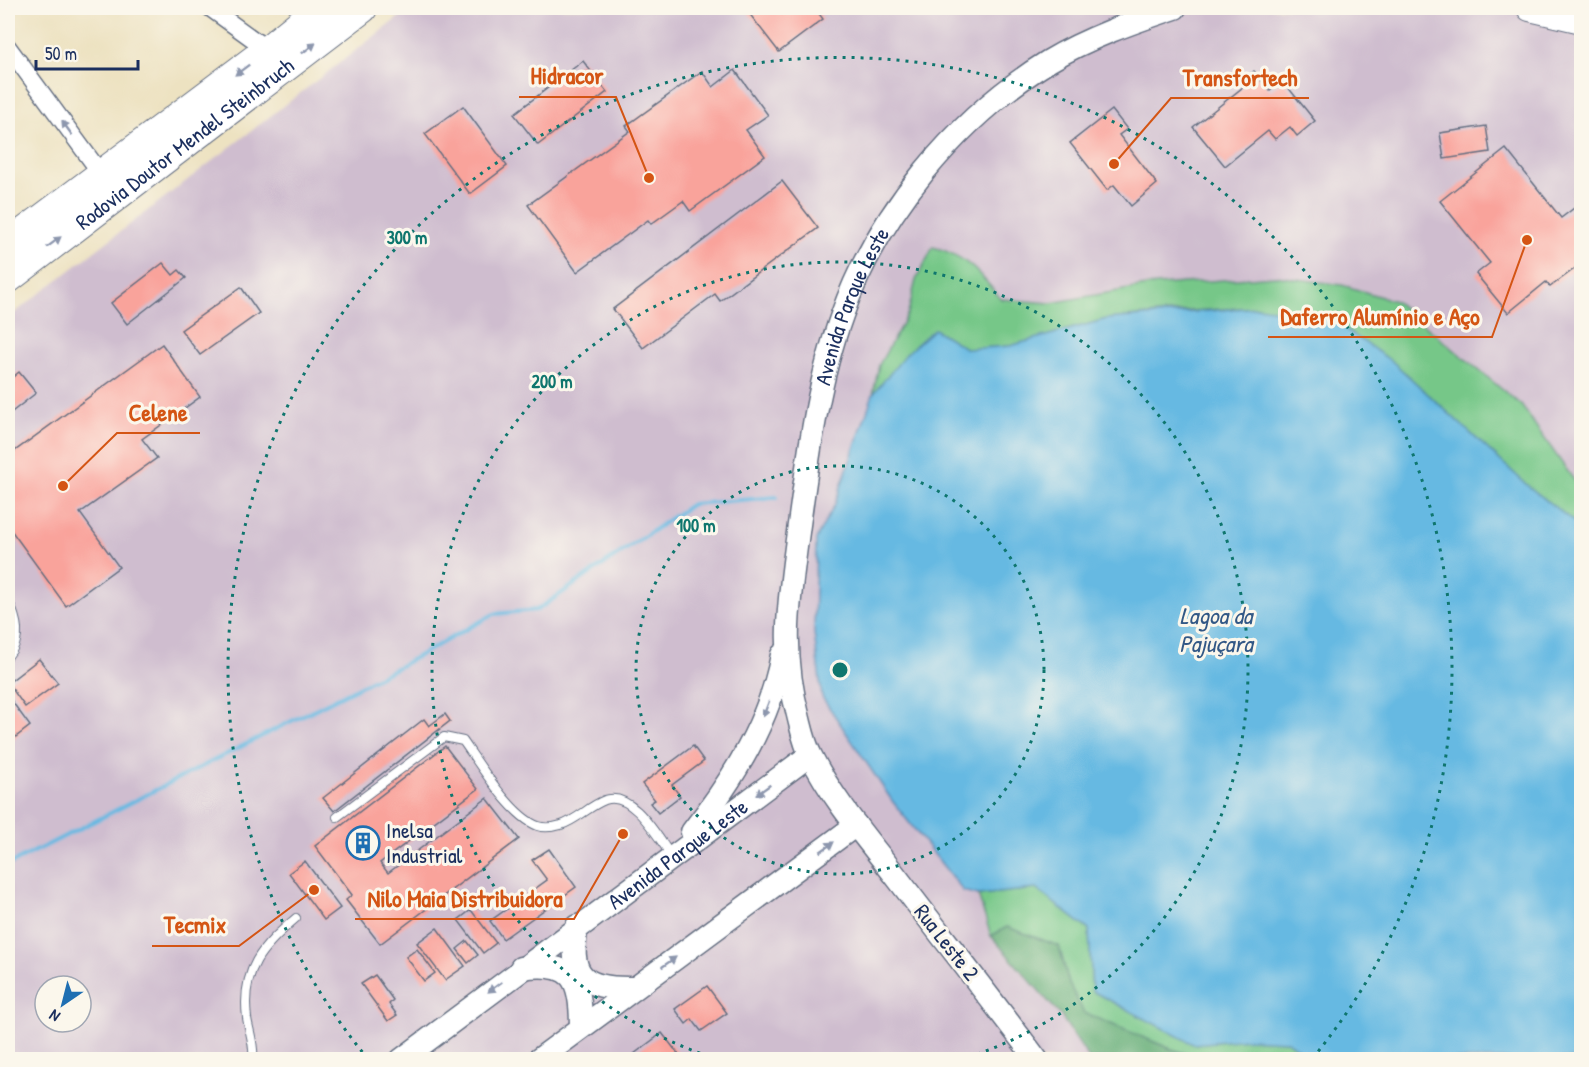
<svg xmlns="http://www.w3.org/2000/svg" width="1589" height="1067" viewBox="0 0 1589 1067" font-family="'Patrick Hand',sans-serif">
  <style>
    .industrial { fill: #cfbdcf; fill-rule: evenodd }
    .green { fill: #76c788; stroke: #487b73; stroke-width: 1.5 }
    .forest { fill: #60ac74; stroke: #3e6e69; stroke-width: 1.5 }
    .water { fill: #66b9e2; stroke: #4074a0; stroke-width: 1.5 }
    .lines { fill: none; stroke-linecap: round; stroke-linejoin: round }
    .stream { stroke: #66b9e2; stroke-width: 4 }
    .building { fill: #f9a39b }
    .lane-casing { stroke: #646e81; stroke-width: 10 }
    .street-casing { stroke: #646e81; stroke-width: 19 }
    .secondary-casing { stroke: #646e81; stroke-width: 25 }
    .primary-casing { stroke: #646e81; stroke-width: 28 }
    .highway-casing { stroke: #646e81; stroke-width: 32 }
    .lane { stroke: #fff; stroke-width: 8 }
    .street { stroke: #fff; stroke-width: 16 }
    .secondary { stroke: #fff; stroke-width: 22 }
    .primary { stroke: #fff; stroke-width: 26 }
    .highway { stroke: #fff; stroke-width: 30 }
    .oneway { fill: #8d97ae }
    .ring { fill: none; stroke: #0f766e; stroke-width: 3; stroke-dasharray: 3 6 }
    .labels { text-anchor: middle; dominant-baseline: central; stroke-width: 6; stroke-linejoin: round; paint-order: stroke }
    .street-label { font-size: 22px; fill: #1b2f5e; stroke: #fbf7ec }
    .poi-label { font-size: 22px; fill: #1b2f5e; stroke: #fbf7ec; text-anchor: start }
    .water-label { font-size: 24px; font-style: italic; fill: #325886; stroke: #fbf7ec }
    .centre { fill: #0f766e; stroke: #fbf7ec; stroke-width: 3 }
    .ring-label { font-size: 18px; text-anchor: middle; font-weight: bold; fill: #0f766e; stroke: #fbf7ec; stroke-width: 6; stroke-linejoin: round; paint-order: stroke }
    .leader { fill: none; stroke: #d45514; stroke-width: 2 }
    .callout-dot { fill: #d45514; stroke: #fbf7ec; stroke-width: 2 }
    .callout-label { font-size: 24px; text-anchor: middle; font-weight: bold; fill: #d45514; stroke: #fbf7ec; stroke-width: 6; stroke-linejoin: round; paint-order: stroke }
  </style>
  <rect width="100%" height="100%" fill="#fbf7ec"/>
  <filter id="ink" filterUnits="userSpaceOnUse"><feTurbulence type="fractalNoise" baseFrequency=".0167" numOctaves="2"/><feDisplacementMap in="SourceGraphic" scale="12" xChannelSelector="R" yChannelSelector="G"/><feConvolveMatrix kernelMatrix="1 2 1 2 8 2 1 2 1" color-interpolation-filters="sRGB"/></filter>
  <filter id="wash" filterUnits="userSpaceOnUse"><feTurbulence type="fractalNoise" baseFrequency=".008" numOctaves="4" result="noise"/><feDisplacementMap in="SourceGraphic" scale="24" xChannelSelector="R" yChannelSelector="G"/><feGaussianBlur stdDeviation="1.35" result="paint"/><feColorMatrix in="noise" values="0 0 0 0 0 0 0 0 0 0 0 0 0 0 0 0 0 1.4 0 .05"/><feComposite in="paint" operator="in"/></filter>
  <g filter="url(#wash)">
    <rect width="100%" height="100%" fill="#ede2c1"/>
    <path class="industrial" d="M411,8h1170v1051l-1573,1v-742zM45,986h36v36h-36z"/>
    <g class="green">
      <path d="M933,247c33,8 47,27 68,52l50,4 95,-17 129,-10 67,9 53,16 126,104 60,85v42l-6,-9 -47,-37 -134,-123 -66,-46 -70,-10 -69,4 -82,8 -97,27 -43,3 -33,-20 -61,65 6,-29 29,-52 8,-33z"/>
      <path d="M1036,889l53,41 3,61 101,53 54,-5 40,2 26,18 -112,-1 -30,-9 -87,-36 -15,-29 -10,-38 -52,-19 -16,9 -13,-41z"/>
    </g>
    <path class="forest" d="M1007,927l52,19 10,38 15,29 87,36 30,9 54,1h-166l-28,-43 -70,-80z"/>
    <path class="water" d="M1258,307l70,10 66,46 134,123 47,37 6,9v527l-267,1 -27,-19 -40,-2 -54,5 -101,-53 -3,-61 -53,-41 -58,6 -15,-4 -70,-89 -71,-105 -8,-64 2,-94 19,-35 38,-110 34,-41 27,-24 33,20 43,-3 97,-27z"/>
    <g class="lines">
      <path class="stream" d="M8,865l394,-200 92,-51 43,-4 155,-106 85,-7"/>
    </g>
    <g id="blocks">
      <g class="building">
        <path d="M745,8h77l-5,3 6,8 -44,33z"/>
        <path d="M583,61l24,31 -69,53 -24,-31z"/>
        <path d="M735,70l33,45 -22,15 19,26 -75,55 -7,-10 -32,23 -3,-4 -71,52 -49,-67 102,-74 -4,-5 76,-55 11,16z"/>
        <path d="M1254,71l16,20 13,-10 32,40 -18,15 -7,-9 -15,12 -7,-8 -43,35 -32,-39 55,-44 -3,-4z"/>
        <path d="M463,106l44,60 -37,28 -45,-60z"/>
        <path d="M1112,110l15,19 -8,6 38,49 -26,22 -17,-21 -7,5 -37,-47z"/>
        <path d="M1486,126l4,26 -46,7 -4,-26z"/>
        <path d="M1506,149l55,69 21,-16v61l-32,24 -4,-5 -38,31 -32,-39 14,-11 -50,-62z"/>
        <path d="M782,181l36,47 -98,73 -5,-7 -72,54 -30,-39z"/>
        <path d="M163,263l10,12 6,-5 7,8 -59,46 -16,-21z"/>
        <path d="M241,287l18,26 -59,42 -19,-25z"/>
        <path d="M162,344l38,53 -58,42 15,19 -77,55 39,54 -53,39 -58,-80v-70z"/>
        <path d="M19,372l17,21 -28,22v-34z"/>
        <path d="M39,659l19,24 -33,24 -17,-24z"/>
        <path d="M8,696l22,30 -22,17z"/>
        <path d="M445,714l5,7 -116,90 -11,-13 101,-79 5,7z"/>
        <path d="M445,746l33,43 -98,74 8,10 99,-75 32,41 -139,105 -34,-44 6,-5 -37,-49z"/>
        <path d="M693,746l11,15 -32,24 8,11 -22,17 -8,-10 5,-3 -13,-16z"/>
        <path d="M549,849l27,38 -73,52 -13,-18 57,-41 -15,-20z"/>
        <path d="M305,861l35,47 -16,12 -35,-47z"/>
        <path d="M471,910l25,33 -13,10 -25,-33z"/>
        <path d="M437,928l28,38 -20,14 -28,-37z"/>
        <path d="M467,941l11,14 -10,8 -11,-14z"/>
        <path d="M417,949l18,24 -11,8 -18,-24z"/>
        <path d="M375,975l18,25 -4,4 8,11 -9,6 -27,-37z"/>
        <path d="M707,986l20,27 -26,18 -9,-12 -6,5 -11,-15z"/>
        <path d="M662,1033l21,27h-57z"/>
      </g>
    </g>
  </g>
  <g filter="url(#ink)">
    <use href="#blocks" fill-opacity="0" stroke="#646e81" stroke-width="1.5"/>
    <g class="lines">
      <g class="lane-casing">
        <g id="lane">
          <path d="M8,600c9,19 15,39 0,56"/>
          <path d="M337,817l107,-80 19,4c17,24 48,75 75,85 8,3 16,1 23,-1 16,-5 28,-19 44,-25 27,-10 53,38 66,55"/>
          <path d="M253,1060c2,-14 -4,-29 -6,-42 -6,-49 15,-71 49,-100"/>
        </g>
      </g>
      <g class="street-casing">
        <g id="street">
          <path d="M210,8l58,42"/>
          <path d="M8,47l94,128"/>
        </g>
      </g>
      <g class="secondary-casing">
        <g id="secondary">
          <path d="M692,832c41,-52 78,-111 90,-177"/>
          <path d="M577,926c-9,50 6,63 55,62"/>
          <path d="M521,968c52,-7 60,10 60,59"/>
          <path id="s1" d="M401,1060l409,-305"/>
          <path d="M538,1060l318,-235"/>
          <path id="s2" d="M1037,1060c-46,-61 -93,-121 -139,-181 -30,-39 -65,-79 -87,-123 -6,-11 -9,-25 -12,-37 -19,-69 -10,-118 -1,-187 10,-73 19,-148 44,-217 36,-102 115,-197 207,-254 38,-23 84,-39 126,-53"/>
        </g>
      </g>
      <g class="primary-casing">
        <path id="primary" d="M1530,8l52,12"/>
      </g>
      <g class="highway-casing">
        <g id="highway">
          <path d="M8,245l260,-195 52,-42"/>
          <path id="s3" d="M8,278l354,-270"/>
        </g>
      </g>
      <use href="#lane" class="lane"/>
      <use href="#street" class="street"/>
      <use href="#secondary" class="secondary"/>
      <use href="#primary" class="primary"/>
      <use href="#highway" class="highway"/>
    </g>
    <defs><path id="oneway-solid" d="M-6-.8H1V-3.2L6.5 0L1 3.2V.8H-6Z" transform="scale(1.5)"/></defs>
    <g class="oneway">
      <use href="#oneway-solid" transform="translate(309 48) rotate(-37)"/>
      <use href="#oneway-solid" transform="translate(242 70) rotate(143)"/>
      <use href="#oneway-solid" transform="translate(67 128) rotate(-126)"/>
      <use href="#oneway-solid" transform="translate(54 242) rotate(-37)"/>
      <use href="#oneway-solid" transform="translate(766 709) rotate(111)"/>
      <use href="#oneway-solid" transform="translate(763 790) rotate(144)"/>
      <use href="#oneway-solid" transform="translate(827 847) rotate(-36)"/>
      <use href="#oneway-solid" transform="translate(669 962) rotate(-36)"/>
      <use href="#oneway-solid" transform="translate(495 987) rotate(143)"/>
    </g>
  </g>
  <g class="ring">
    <circle cx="840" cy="670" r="204"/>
    <path d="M717 1059A408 408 0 1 1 963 1059"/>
    <path d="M368 1059A612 612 0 1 1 1312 1059"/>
  </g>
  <defs>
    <g id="building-ring" transform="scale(1.725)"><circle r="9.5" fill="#fbf7ec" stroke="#1f6fb2" stroke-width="1.5"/><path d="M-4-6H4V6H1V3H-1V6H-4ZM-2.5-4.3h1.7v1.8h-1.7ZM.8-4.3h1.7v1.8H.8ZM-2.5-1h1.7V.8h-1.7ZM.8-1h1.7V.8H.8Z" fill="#1f6fb2"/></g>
  </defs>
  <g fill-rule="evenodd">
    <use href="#building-ring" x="363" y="843"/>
  </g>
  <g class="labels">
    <g class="street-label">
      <text stroke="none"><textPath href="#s3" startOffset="222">Rodovia Doutor Mendel Steinbruch</textPath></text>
      <text stroke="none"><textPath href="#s2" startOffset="840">Avenida Parque Leste</textPath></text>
      <text stroke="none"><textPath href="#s1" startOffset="345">Avenida Parque Leste</textPath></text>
      <text transform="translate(947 942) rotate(52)">Rua Leste 2</text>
    </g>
    <g class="poi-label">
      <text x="386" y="830">Inelsa<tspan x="386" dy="25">Industrial</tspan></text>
    </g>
    <g class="water-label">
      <text x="1216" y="615">Lagoa da<tspan x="1216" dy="28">Pajuçara</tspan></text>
    </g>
  </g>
  <circle cx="840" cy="670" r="9" class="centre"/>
  <g class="ring-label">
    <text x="407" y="244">300 m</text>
    <text x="552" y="388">200 m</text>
    <text x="696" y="532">100 m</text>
  </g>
  <path class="leader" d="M649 178L616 97H519M1114 164L1171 98H1309M1527 240L1492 337H1268M63 486L117 433H200M623 834L574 919H355M314 890L239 946H152"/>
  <g class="callout-dot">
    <circle cx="649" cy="178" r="6"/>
    <circle cx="1114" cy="164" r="6"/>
    <circle cx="1527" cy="240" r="6"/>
    <circle cx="63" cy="486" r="6"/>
    <circle cx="623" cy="834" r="6"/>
    <circle cx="314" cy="890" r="6"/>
  </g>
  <g class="callout-label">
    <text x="567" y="84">Hidracor</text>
    <text x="1240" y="86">Transfortech</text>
    <text x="1380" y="325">Daferro Alumínio e Aço</text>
    <text x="158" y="421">Celene</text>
    <text x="465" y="907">Nilo Maia Distribuidora</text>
    <text x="195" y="933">Tecmix</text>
  </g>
  <rect width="1589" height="1067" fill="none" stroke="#fbf7ec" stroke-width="30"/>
  <g transform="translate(63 1004) rotate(215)"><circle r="28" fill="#fbf7ec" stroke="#a1a7b3" stroke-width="1.5"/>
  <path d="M0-4.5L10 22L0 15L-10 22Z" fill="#1f6fb2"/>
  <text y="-9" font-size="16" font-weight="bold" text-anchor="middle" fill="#1b2f5e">N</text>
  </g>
  <path d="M36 60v9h102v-9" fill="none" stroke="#1b2f5e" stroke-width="3"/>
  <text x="45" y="60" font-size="18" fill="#1b2f5e" stroke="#fbf7ec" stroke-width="4.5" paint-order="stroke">50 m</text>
</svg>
